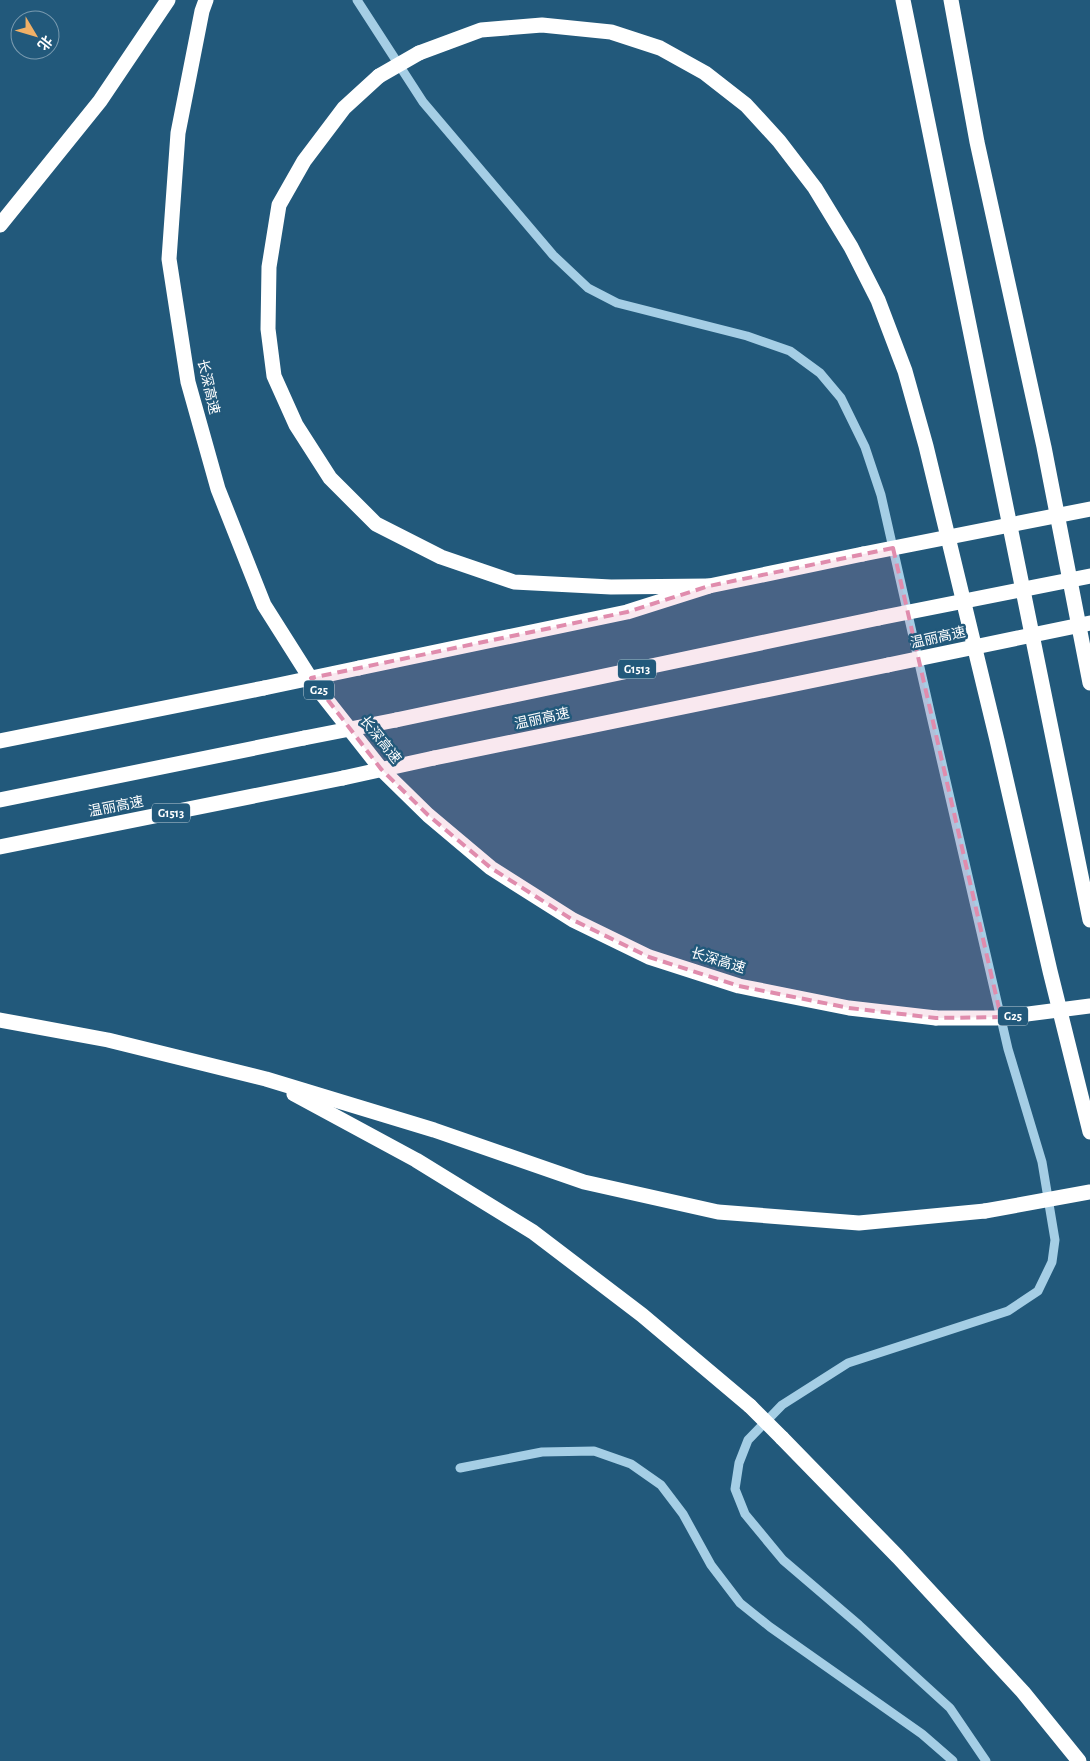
<svg xmlns="http://www.w3.org/2000/svg" width="1090" height="1761" viewBox="0 0 1090 1761" font-family="'Alegreya Sans','Noto Sans SC',sans-serif">
  <style>
    .lines { fill: none; stroke-linecap: round; stroke-linejoin: round }
    .minor { stroke: #a5cee5; stroke-width: 9 }
    .highway { stroke: #fff; stroke-width: 15 }
    .highway-bridge { stroke: #fff; stroke-width: 15 }
    .marked { fill: #e08cad; fill-opacity: 0.2; stroke: #e08cad; stroke-width: 4; stroke-dasharray: 10 6; stroke-linejoin: round }
    .labels { text-anchor: middle; dominant-baseline: central; stroke-width: 5; stroke-linejoin: round; paint-order: stroke }
    .shield { fill: #22597b; stroke: #bdcdd7; stroke-width: 1 }
    .shield-label { font-size: 12px; font-weight: bold; fill: #fff }
    .street-label { font-size: 14px; fill: #fff; stroke: #22597b }
  </style>
  <rect width="100%" height="100%" fill="#22597b"/>
  <g class="lines">
    <g class="minor">
      <path d="M357,0l66,102 130,153 35,33 29,15 130,33 43,15 30,22 21,25 24,49 16,48 50,221 77,333 34,113 13,78 -3,22 -14,29 -30,20 -160,52 -66,42 -34,35 -9,23 -4,26 10,25 38,46 76,65 91,83 36,53"/>
      <path d="M460,1468l82,-16 52,-1 37,13 30,21 22,29 28,51 29,38 30,24 152,107 31,27"/>
    </g>
    <g class="highway">
      <path d="M206,0l-4,11 -24,122 -9,126 19,123 30,107 46,116 50,79 67,85 47,46 63,53 82,52 76,37 90,29 110,22 87,10"/>
      <path d="M903,0l187,920"/>
      <path d="M951,0l26,142 67,305 46,236"/>
      <path d="M419,53l62,-23 61,-5 69,7 49,16 45,25 41,32 33,36 36,47 36,59 27,53 27,71 21,75 71,294 53,231 40,161"/>
      <path d="M379,76l-35,32 -40,53 -25,44 -10,62 -1,62 6,47 22,49 34,53 46,46 65,33 73,25 97,5 98,-1"/>
      <path d="M0,225l100,-124 68,-101"/>
      <path d="M359,668l268,-56 82,-26 154,-32"/>
      <path d="M396,720l483,-102"/>
      <path d="M0,741l264,-53"/>
      <path d="M434,758l454,-93"/>
      <path d="M0,800l304,-62"/>
      <path d="M0,847l343,-69"/>
      <path d="M0,1020l108,20 158,39 168,51 150,52 134,30 141,11 126,-12"/>
      <path d="M294,1094l122,66 117,72 109,83 108,91"/>
      <path d="M782,1438l116,119 125,135 56,69"/>
    </g>
    <g class="highway-bridge">
      <path d="M379,76l40,-23"/>
      <path d="M863,554l227,-45"/>
      <path d="M879,618l211,-42"/>
      <path d="M888,665l202,-42"/>
      <path d="M264,688l95,-20"/>
      <path d="M304,738l92,-18"/>
      <path d="M343,778l91,-20"/>
      <path d="M936,1018h60l94,-12"/>
      <path d="M985,1211l105,-19"/>
      <path d="M750,1406l32,32"/>
    </g>
  </g>
  <path class="marked" d="M893,548l108,469 -65,1 -87,-10 -110,-22 -90,-29 -76,-37 -82,-52 -63,-53 -47,-46 -70,-91 316,-66 82,-26z"/>
  <g class="labels">
    <g class="shield">
      <rect x="618" y="659.5" width="38" height="19" rx="4"/>
      <rect x="304" y="680.5" width="30" height="19" rx="4"/>
      <rect x="152" y="803.5" width="38" height="19" rx="4"/>
      <rect x="998" y="1006.5" width="30" height="19" rx="4"/>
    </g>
    <g class="shield-label">
      <text x="637" y="669">G1513</text>
      <text x="319" y="690">G25</text>
      <text x="171" y="813">G1513</text>
      <text x="1013" y="1016">G25</text>
    </g>
    <g class="street-label">
      <text transform="translate(208 387) rotate(77)">长深高速</text>
      <text transform="translate(938 638) rotate(-12)">温丽高速</text>
      <text transform="translate(542 719) rotate(-12)">温丽高速</text>
      <text transform="translate(380 740) rotate(51)">长深高速</text>
      <text transform="translate(116 807) rotate(-11)">温丽高速</text>
      <text transform="translate(718 961) rotate(17)">长深高速</text>
    </g>
  </g>
  <g transform="translate(35 35) rotate(128)"><circle r="24" fill="#22597b" stroke="#7a9bb0"/>
  <path d="M0-4L9 19L0 12L-9 19Z" fill="#f0b067"/>
  <text y="-8" font-size="14" font-weight="bold" text-anchor="middle" fill="#ffffff">北</text>
  </g>
</svg>
